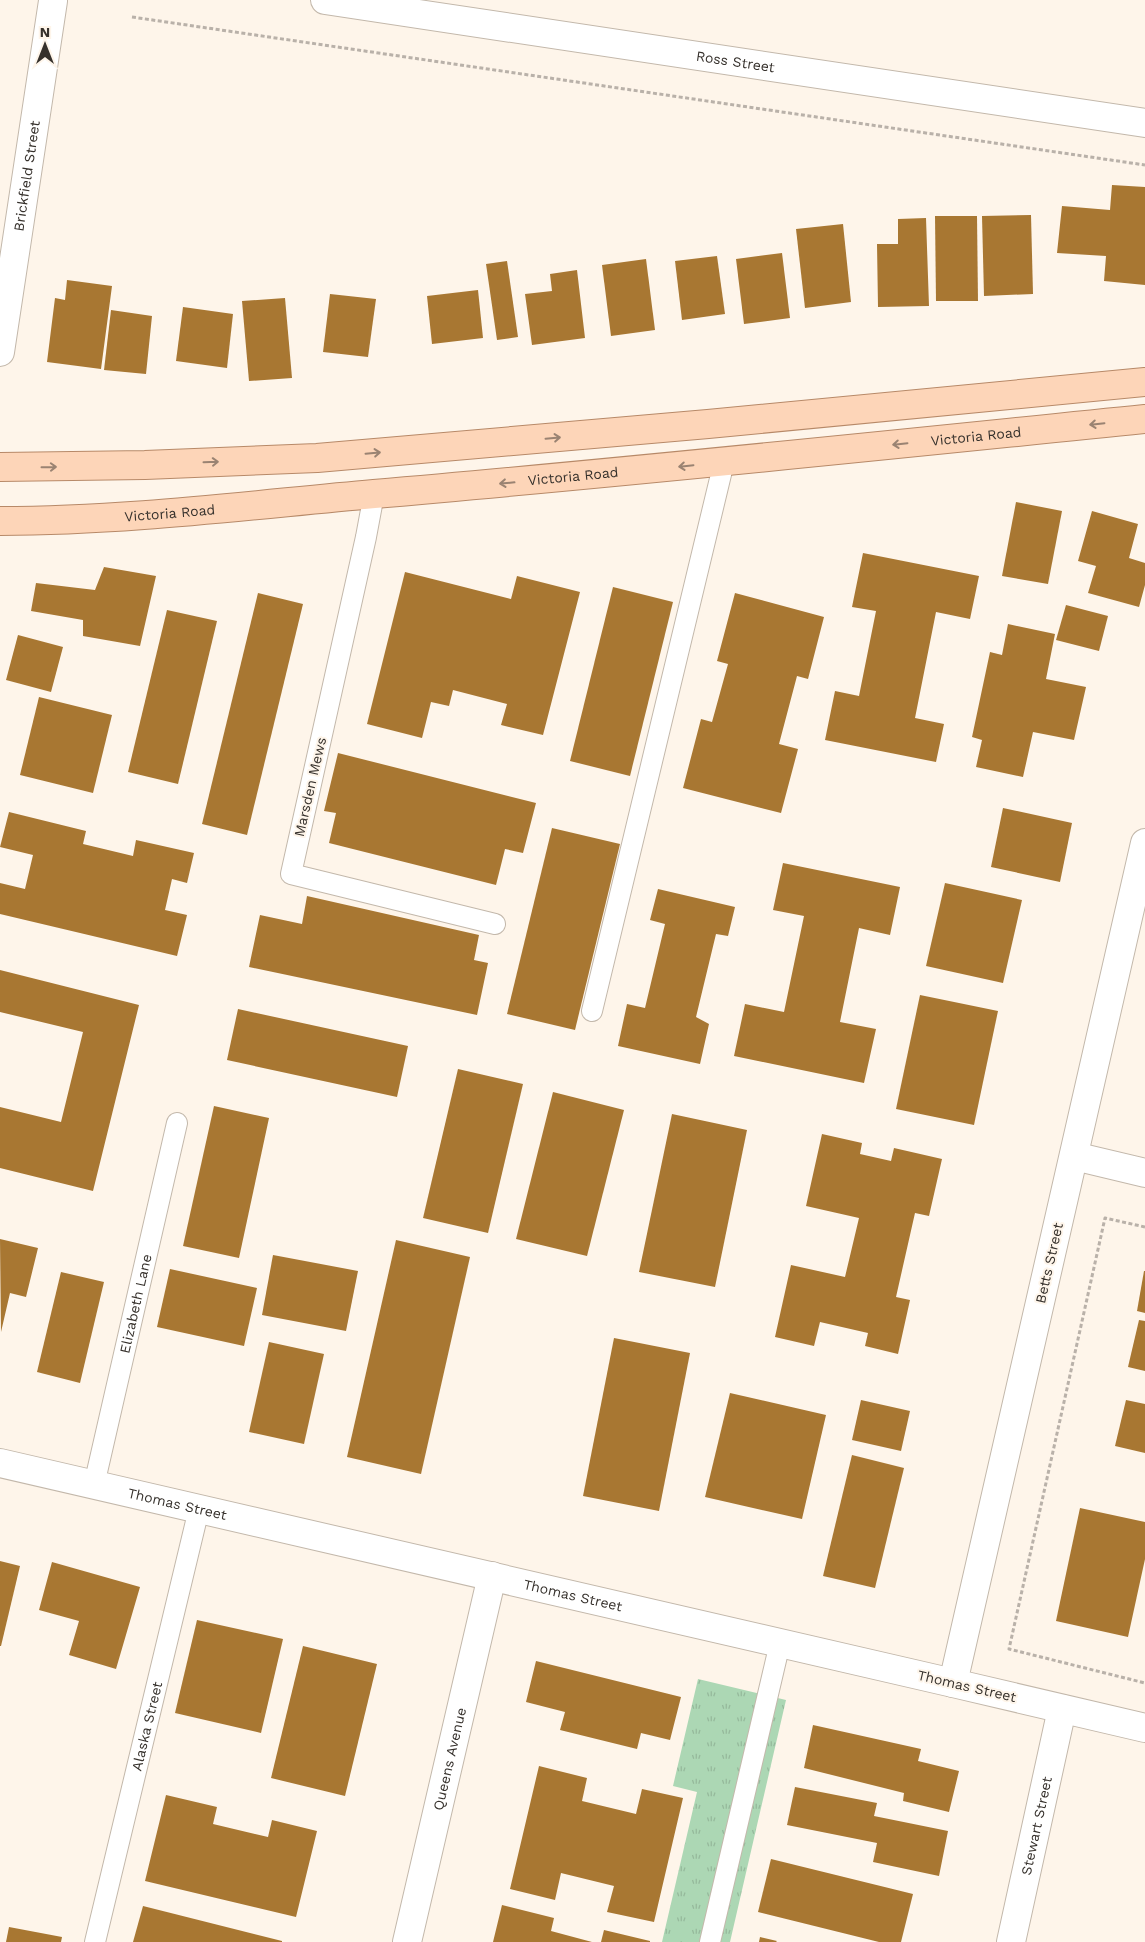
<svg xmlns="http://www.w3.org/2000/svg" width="1145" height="1942" viewBox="0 0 1145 1942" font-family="'Work Sans',sans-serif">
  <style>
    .grass { fill: url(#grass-tufts) }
    .building { fill: #a87732 }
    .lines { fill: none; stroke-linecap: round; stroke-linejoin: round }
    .service-casing { stroke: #c3b8ab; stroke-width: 22 }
    .minor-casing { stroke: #c3b8ab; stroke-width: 30 }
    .tertiary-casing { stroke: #c3b8ab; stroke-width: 30 }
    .primary-casing { stroke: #b78968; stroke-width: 30 }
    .path { stroke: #b9b1a9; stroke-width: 3; stroke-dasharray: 4 2.5; stroke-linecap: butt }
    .service { stroke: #fff; stroke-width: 20 }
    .minor { stroke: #fff; stroke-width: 28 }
    .tertiary { stroke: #fff; stroke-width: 28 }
    .primary { stroke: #fdd5b8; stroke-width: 28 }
    .oneway { stroke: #9a8372 }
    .labels { text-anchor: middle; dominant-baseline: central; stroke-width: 4; stroke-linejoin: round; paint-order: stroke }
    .street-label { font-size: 14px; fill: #36312c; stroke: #fef5ea }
  </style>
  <defs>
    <pattern id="grass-tufts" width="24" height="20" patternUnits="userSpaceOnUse" patternTransform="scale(1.25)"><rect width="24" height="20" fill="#acd7b4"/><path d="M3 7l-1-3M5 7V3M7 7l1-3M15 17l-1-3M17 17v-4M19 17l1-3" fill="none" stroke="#95b99b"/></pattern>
  </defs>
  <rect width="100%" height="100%" fill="#fef5ea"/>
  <path class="grass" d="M698,1679l88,21 -56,242h-68l35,-150 -24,-6z"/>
  <g class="building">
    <path d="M1112,185l33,2v98l-41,-4 2,-25 -49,-3 5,-47 48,4z"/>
    <path d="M1031,215l2,79 -49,2 -2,-80z"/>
    <path d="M935,216h42l1,85h-42z"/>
    <path d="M926,218l3,88 -51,1 -1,-63h21v-25z"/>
    <path d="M843,224l8,78 -46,6 -9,-79z"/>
    <path d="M782,253l8,65 -46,6 -8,-65z"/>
    <path d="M717,256l8,58 -43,6 -7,-59z"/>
    <path d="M646,259l9,71 -44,6 -9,-71z"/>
    <path d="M507,261l11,76 -21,3 -11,-76z"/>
    <path d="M577,270l8,68 -53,7 -7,-51 27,-3 -2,-17z"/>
    <path d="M67,280l45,6 -11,83 -54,-7 8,-64 10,2z"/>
    <path d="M478,290l5,48 -51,6 -5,-48z"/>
    <path d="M330,294l46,5 -8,58 -45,-5z"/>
    <path d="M285,298l7,80 -43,3 -7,-80z"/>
    <path d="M183,307l50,7 -6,54 -51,-7z"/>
    <path d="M111,310l41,6 -6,58 -42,-4z"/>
    <path d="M1016,502l46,9 -14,73 -46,-8z"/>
    <path d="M1092,511l46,13 -9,34 16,5v22l-6,22 -51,-14 8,-27 -18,-5z"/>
    <path d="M863,553l116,23 -9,43 -34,-7 -21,106 29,6 -8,38 -111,-22 10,-49 24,5 17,-85 -24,-4z"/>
    <path d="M104,567l52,9 -16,70 -57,-10v-16l-52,-9 5,-28 59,7z"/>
    <path d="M405,572l106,27 6,-23 63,16 -37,143 -42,-10 6,-21 -54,-14 -4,16 -18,-4 -9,36 -55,-14z"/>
    <path d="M613,587l60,15 -43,174 -60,-15z"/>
    <path d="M258,593l45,11 -56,231 -45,-11z"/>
    <path d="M735,593l89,24 -16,62 -11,-3 -18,68 19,5 -17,64 -98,-25 18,-69 11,3 16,-58 -11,-3z"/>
    <path d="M1066,605l42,11 -9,35 -43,-11z"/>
    <path d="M167,610l50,11 -39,163 -50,-12z"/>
    <path d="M1008,624l47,10 -9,45 40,8 -12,53 -41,-8 -10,45 -47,-10 6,-27 -10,-3 18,-85 12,3z"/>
    <path d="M18,635l45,12 -12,45 -45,-12z"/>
    <path d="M39,697l73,18 -19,78 -73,-18z"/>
    <path d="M338,753l198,50 -13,50 -18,-4 -9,36 -167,-42 7,-30 -12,-2z"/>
    <path d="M1003,808l69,15 -12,59 -69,-15z"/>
    <path d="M9,812l77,19 -3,13 50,12 3,-16 58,13 -7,30 -15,-4 -7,31 22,5 -10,41 -177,-42v-31l25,6 8,-34 -33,-8z"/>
    <path d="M552,828l68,16 -45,186 -68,-16z"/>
    <path d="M783,863l117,24 -10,48 -31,-7 -19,94 36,7 -12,54 -130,-27 11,-52 39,8 20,-96 -31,-6z"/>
    <path d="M945,883l77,17 -19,83 -77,-17z"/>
    <path d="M658,889l77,18 -7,29 -12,-2 -20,83 13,7 -9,40 -82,-18 9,-42 18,4 20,-84 -15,-4z"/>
    <path d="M307,896l172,39 -5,25 14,3 -11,52 -228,-48 11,-52 42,9z"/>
    <path d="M0,970l139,35 -46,186 -93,-23v-61l61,15 22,-90 -83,-20z"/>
    <path d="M920,995l78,16 -24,114 -78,-16z"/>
    <path d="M238,1009l170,37 -11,51 -170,-37z"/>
    <path d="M458,1069l65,15 -35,149 -65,-15z"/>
    <path d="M553,1092l71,18 -37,146 -71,-17z"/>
    <path d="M214,1106l55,12 -30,140 -56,-12z"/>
    <path d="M672,1114l75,16 -32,157 -76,-15z"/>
    <path d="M822,1134l40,9 -2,11 31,7 3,-13 48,11 -13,57 -14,-3 -19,84 14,3 -12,54 -33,-8 3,-13 -48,-11 -6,24 -39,-9 16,-72 54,12 14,-59 -53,-12z"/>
    <path d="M0,1239l38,9 -12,49 -16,-4 -9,39z"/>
    <path d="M396,1240l74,17 -49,217 -74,-17z"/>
    <path d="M273,1255l85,16 -12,60 -84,-16z"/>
    <path d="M170,1269l87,19 -13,58 -87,-19z"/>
    <path d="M1144,1271h1v42l-8,-2z"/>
    <path d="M61,1272l43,10 -24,101 -43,-11z"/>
    <path d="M1139,1320l6,1v50l-17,-4z"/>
    <path d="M614,1338l76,15 -31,158 -76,-15z"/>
    <path d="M269,1342l55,12 -20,90 -55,-12z"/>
    <path d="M730,1393l96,22 -24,104 -97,-22z"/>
    <path d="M861,1400l49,11 -9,40 -49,-11z"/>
    <path d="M1126,1400l19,4v49l-30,-7z"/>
    <path d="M852,1455l52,13 -29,120 -52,-12z"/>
    <path d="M1080,1508l65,14v37l-17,78 -72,-16z"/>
    <path d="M0,1561l20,5 -19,80h-1z"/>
    <path d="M52,1562l88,25 -24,82 -47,-14 10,-34 -40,-11z"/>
    <path d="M197,1620l86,19 -22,94 -86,-20z"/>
    <path d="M303,1646l74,18 -32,132 -74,-18z"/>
    <path d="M536,1661l145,36 -11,43 -29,-7 -4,16 -77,-19 5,-18 -39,-10z"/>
    <path d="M813,1725l108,24 -3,12 41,10 -10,41 -46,-11 1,-8 -100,-25z"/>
    <path d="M539,1766l48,12 -5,23 54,13 6,-25 41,9 -29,124 -47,-10 7,-26 -53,-13 -6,27 -45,-11z"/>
    <path d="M795,1787l82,16 -3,13 74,15 -9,45 -66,-14 4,-19 -90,-18z"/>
    <path d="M166,1795l51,12 -4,17 55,13 4,-17 45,11 -21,86 -151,-36z"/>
    <path d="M771,1859l142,35 -12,48h-22l-121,-30z"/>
    <path d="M502,1905l52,13 -3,13 41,11h-99z"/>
    <path d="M143,1906l139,35v1h-149z"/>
    <path d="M9,1927l53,10 -1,5h-55z"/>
    <path d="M604,1930l46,11v1h-49z"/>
    <path d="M760,1937l17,4 -1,1h-17z"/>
  </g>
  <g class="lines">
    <g class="service-casing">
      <g id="service">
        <path d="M374,494l-8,43 -75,337 204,50"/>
        <path d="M592,1011l132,-549"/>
        <path id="s1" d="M94,1485l83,-362"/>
        <path id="s2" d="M95,1942l104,-433"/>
        <path d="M710,1942l70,-299"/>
      </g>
    </g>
    <g class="minor-casing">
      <g id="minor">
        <path id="s3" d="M325,0l820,123"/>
        <path id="s4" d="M0,352l53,-351"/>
        <path d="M1074,1156l71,17"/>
        <path id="s5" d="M0,1463l953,220"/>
        <path id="s6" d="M407,1942l85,-366"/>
        <path id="s7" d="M1011,1942l51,-233"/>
      </g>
    </g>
    <g class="tertiary-casing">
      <path id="tertiary" d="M1145,843l-192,840 192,45"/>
    </g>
    <g class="primary-casing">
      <g id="primary">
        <path d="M0,467l145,-2 172,-7 391,-34 437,-42"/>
        <path id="s8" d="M0,521c125,0 250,-16 374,-27 258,-22 514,-49 771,-75"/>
      </g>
    </g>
    <g class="path">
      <path d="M132,17l1013,148"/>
      <path d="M1145,1227l-40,-9 -96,431 136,34"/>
    </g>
    <use href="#service" class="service"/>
    <use href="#minor" class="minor"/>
    <use href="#tertiary" class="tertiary"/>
    <use href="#primary" class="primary"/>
  </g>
  <defs><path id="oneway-shaft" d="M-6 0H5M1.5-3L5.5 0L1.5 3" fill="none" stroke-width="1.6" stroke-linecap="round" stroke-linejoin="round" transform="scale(1.25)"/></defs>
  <g class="oneway">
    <use href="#oneway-shaft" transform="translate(1097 424) rotate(174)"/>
    <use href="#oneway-shaft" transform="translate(553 438) rotate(-5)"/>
    <use href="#oneway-shaft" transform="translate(900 444) rotate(174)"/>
    <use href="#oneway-shaft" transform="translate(373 453) rotate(-5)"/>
    <use href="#oneway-shaft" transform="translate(211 462) rotate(-2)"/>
    <use href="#oneway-shaft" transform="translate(686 466) rotate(174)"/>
    <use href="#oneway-shaft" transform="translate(49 467) rotate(-1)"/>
    <use href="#oneway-shaft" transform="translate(507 483) rotate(175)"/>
  </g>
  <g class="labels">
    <g class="street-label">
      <text stroke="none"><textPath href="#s3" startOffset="415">Ross Street</textPath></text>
      <text stroke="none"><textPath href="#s4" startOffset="178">Brickfield Street</textPath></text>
      <text stroke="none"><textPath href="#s8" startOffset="980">Victoria Road</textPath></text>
      <text stroke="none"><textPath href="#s8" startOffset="575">Victoria Road</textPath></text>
      <text stroke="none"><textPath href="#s8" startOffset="170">Victoria Road</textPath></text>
      <text transform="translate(310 787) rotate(-77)">Marsden Mews</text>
      <text transform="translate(1049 1263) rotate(-77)">Betts Street</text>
      <text stroke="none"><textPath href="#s1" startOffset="186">Elizabeth Lane</textPath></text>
      <text stroke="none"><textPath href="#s5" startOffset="182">Thomas Street</textPath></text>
      <text stroke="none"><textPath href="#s5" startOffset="588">Thomas Street</textPath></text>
      <text transform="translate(967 1686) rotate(13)">Thomas Street</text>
      <text stroke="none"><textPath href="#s2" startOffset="222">Alaska Street</textPath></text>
      <text stroke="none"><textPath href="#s6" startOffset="188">Queens Avenue</textPath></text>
      <text stroke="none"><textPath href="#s7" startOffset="119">Stewart Street</textPath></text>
    </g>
  </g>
  <g transform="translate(45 45)" stroke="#fef5ea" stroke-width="4" paint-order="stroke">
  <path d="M0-4L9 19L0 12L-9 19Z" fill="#36312c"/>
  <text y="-8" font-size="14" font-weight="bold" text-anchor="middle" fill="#36312c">N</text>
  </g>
</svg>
